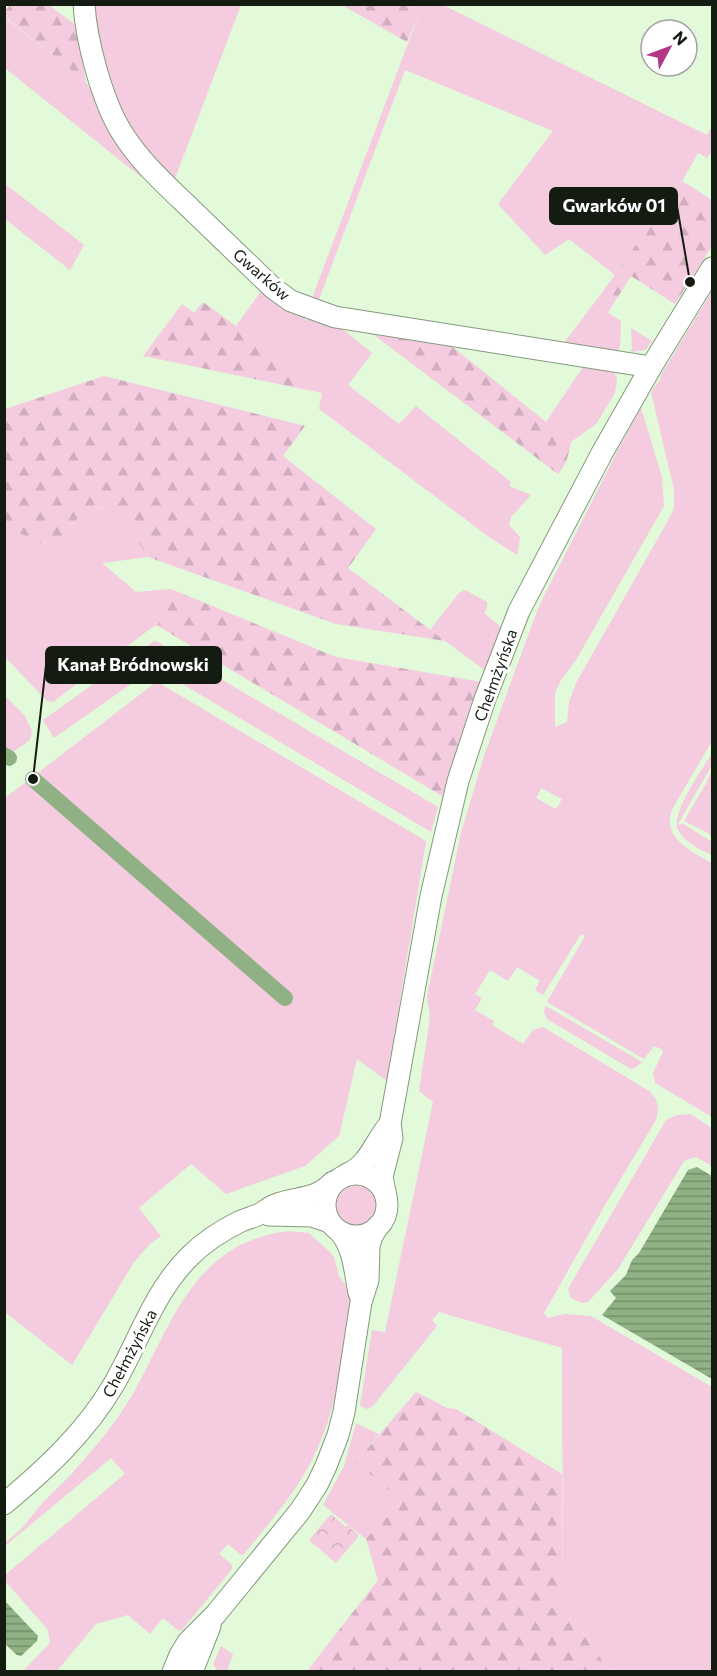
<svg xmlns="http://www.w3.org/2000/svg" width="717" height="1676" viewBox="0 0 717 1676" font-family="Commissioner,sans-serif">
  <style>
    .grass { fill: #f5cbe0; fill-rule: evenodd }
    .forest { fill: url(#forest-firs) }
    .park { fill: url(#park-crowns) }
    .water { fill: url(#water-rules) }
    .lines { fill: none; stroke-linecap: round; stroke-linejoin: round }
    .canal { stroke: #8fb184; stroke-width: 16 }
    .minor-casing { stroke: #849a7d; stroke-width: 23 }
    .minor { stroke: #fff; stroke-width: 21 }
    .labels { text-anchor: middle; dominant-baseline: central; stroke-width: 6; stroke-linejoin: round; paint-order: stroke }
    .street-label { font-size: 16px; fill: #141c11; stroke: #fff }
    .leader { fill: none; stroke: #141c11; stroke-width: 2 }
    .callout-dot { fill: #141c11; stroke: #fff; stroke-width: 2 }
    .callout { fill: #141c11; stroke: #141c11; stroke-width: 2 }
    .callout-label { font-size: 18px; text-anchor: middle; font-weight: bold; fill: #fff }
  </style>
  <defs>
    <pattern id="forest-firs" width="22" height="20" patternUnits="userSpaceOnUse" patternTransform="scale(1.5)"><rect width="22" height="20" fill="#f5cbe0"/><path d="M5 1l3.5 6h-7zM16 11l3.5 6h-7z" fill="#d1aebf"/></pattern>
    <pattern id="park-crowns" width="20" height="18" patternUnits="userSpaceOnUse" patternTransform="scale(1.5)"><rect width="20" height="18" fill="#f5cbe0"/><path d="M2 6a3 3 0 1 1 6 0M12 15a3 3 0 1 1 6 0" fill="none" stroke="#d1aebf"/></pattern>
    <pattern id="water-rules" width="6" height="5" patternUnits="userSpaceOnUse" patternTransform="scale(1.5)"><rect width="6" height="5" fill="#8fb184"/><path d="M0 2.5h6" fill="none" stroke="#748f6b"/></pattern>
  </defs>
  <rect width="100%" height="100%" fill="#e2f9da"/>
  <g class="grass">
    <path d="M93,5h148l-67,176 -27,-29 -23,-33 -21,-53z"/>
    <path d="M407,5h36l264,130 5,-9v25l-5,7 -9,-5 -16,28 -67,94 -46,-36 -24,16 -47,-51 55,-73 -148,-61 -87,232 -7,-1 108,-287z"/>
    <path d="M4,17l82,65 29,50 27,39 -1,6 -136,-109z"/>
    <path d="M4,183l80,62 -14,25 -65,-51z"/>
    <path d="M264,287l41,32 31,5 36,29 -24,32 51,39 17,-18 95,76 -2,4 22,9 -20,22 -2,8 11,12 -3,18 -28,-18 -170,-128 3,-16 -86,-67z"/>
    <path d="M712,291v450l-38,65c-16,30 17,45 38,57v254l-57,-34 -2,-10 10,-21 -2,-3 -7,-3 -10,13 -97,-57 38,-66 -4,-2 -38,61 -8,-5 5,-9 -23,-14 -9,14 -18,-11 -15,24 7,4 -7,12 19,11 -2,4 31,19 10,-14 10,-3 106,64c10,9 10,17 7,29l-51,85 -61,108 4,5 17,-4 26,2 121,71v284h-102l-47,-64 -1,-259 -123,-36 -7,8 5,6 -65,81 -6,2 -6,-4 12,-75 13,2 48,-230 -14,-11 11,-73 -3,-22 34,-163 23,-77 50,-137 8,-19 78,-154 21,-38 21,69 2,29 -88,154 -15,20 -6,13v34l12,-5 2,-20 7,-19 94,-166 4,-9v-18l-23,-98 9,-12 1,-5zM541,788l21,11 -6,10 -20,-11z"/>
    <path d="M601,294l13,9 -6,10 13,8 -1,25 -2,5 -54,-8z"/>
    <path d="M631,328l21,13 -6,9 -15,2 1,-4z"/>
    <path d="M585,364l27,6 5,8 -2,15 -19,31 -25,18 -25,-20z"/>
    <path d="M93,506c33,13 37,22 55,51l-46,6 34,29 35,-3 -13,37h-4l-101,76 -6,-1 -42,-44 -1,-133 34,19 17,2 28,-33z"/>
    <path d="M465,590l22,12v7l-3,4 17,14 -15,44 -56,-41 29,-37z"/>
    <path d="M154,641l4,1 280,165 -7,25 -272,-162h-8l-97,68 -11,-18z"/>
    <path d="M155,683h4l267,158 -39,240 -30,-22 -18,77 -34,30 -79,28 -35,-30 -52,44 22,28 -11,8 -16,18 -62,103 -67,-53v-514z"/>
    <path d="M4,695l20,20 8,15 -2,10 -25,18z"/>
    <path d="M712,753v12l-34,59 2,1 2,-2 30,19v13c-11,-5 -28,-13 -34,-25 -8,-17 25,-61 34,-77z"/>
    <path d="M712,771v67l-4,-5 -24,-12 21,-36h1l1,-2 -1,-1z"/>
    <path d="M546,1006l96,56 -7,6 -4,1 -84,-50c-3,-5 -4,-9 -1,-13z"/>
    <path d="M690,1114l22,14v38l-16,-9 -12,4 -66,108 -30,33 -6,1 -11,-5 -3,-9 98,-169 11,-5z"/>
    <circle cx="356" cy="1204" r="23"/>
    <path d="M288,1231l21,2 22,20 3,4 5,19 9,13 4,11c-8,53 -14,107 -38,156 -18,37 -45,67 -70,98l-3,1 -13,-11 -9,10 13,11v4l-50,61 -3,1 -16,-13 -13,16 -22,-19 -32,9 -39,47h-34l27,-28 -2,-13 -43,-49v-6l120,-101 -14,-16 -106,88v-3l17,-15 22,-27 29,-28v-1c23,-25 44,-51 61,-80 39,-70 60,-149 154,-161z"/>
    <path d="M356,1423l23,11 -23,28 44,38 -34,39 -43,-34 21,-39z"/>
    <path d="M221,1646l12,8 -6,17h-12l1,-3 -3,-4z"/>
  </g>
  <g class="forest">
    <path d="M10,5h39l28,21 9,56 -81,-65v-6z"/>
    <path d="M342,5h65l12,9 -12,28z"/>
    <path d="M682,181l30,19v46l-37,58 -44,-28 -17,27 -13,-9z"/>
    <path d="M203,302l33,24 86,67 -179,-37 39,-52 12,9z"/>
    <path d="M366,329l78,11 127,102c-2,12 -5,23 -13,32z"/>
    <path d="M104,376l201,50 -22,30 93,73 -28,39 97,73 -109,-17 -188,-67c-18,-29 -22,-38 -54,-51l-11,6 -28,33 -17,-2 -33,-18v-116z"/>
    <path d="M171,589l165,68 146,25 -40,114 -284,-170z"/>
    <path d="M416,1392l31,16 9,1 106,65 1,133 47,64h-303l71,-91 -12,-41 34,-39 -44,-38z"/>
  </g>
  <path class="park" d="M331,1514l15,13 2,-2 11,11 -23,27 -27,-23z"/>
  <g class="water">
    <path d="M697,1167l15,9v203l-110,-64 14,-17 -6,-7 16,-16 6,-15 7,-7 49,-83z"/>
    <path d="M4,1600l34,36 -1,5 -16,15 -4,-1 -12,-11z"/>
  </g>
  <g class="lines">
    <g class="canal">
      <path d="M4,755l5,3"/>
      <path d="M33,779l252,219"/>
    </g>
    <g class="minor-casing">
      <g id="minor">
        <path d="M84,4c2,36 18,96 37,127 18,30 45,54 70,78 27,26 55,53 82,79l18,13 44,16 316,50"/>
        <circle cx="356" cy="1205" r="31"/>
        <path d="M347,1174c22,-8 28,-34 43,-50"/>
        <path d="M386,1196l-4,-19 10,-39 -2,-14 41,-228 27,-115 27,-82 34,-88 83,-158 49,-86 61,-99"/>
        <path d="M269,1215l43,1 18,6"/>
        <path d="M340,1232c14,16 15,41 19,61"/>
        <path d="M4,1504c43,-36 82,-72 110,-120 25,-43 40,-93 76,-128 14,-14 31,-25 49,-34 6,-3 14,-5 21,-8 5,-3 10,-7 15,-9 23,-9 40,-4 58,-23"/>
        <path d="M173,1672l7,-17 8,-13 27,-27 85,-104 17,-26 9,-19 12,-31 6,-23 17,-110 7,-22 1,-34 3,-10 6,-10"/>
        <path d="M192,1672l18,-46"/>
      </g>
    </g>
    <use href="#minor" class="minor"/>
  </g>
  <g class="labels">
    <g class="street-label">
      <text transform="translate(262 274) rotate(41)">Gwarków</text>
      <text transform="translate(495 675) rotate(-70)">Chełmżyńska</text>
      <text transform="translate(129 1353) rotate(-62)">Chełmżyńska</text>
    </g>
  </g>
  <path class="leader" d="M690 282L677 206M33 779L46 665"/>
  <g class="callout-dot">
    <circle cx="690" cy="282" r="6"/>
    <circle cx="33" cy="779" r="6"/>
  </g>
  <g class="callout">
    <rect x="550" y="188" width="127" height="36" rx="6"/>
    <rect x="46" y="647" width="175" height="36" rx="6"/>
  </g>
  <g class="callout-label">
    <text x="614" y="212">Gwarków 01</text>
    <text x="133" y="671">Kanał Bródnowski</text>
  </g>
  <rect width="717" height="1676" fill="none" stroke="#141c11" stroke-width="12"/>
  <g transform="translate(669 48) rotate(49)"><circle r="28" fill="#ffffff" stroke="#a1a4a0" stroke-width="1.5"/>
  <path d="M0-4.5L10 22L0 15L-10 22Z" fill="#b33583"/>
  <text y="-9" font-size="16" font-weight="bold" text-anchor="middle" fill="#141c11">N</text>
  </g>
</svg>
